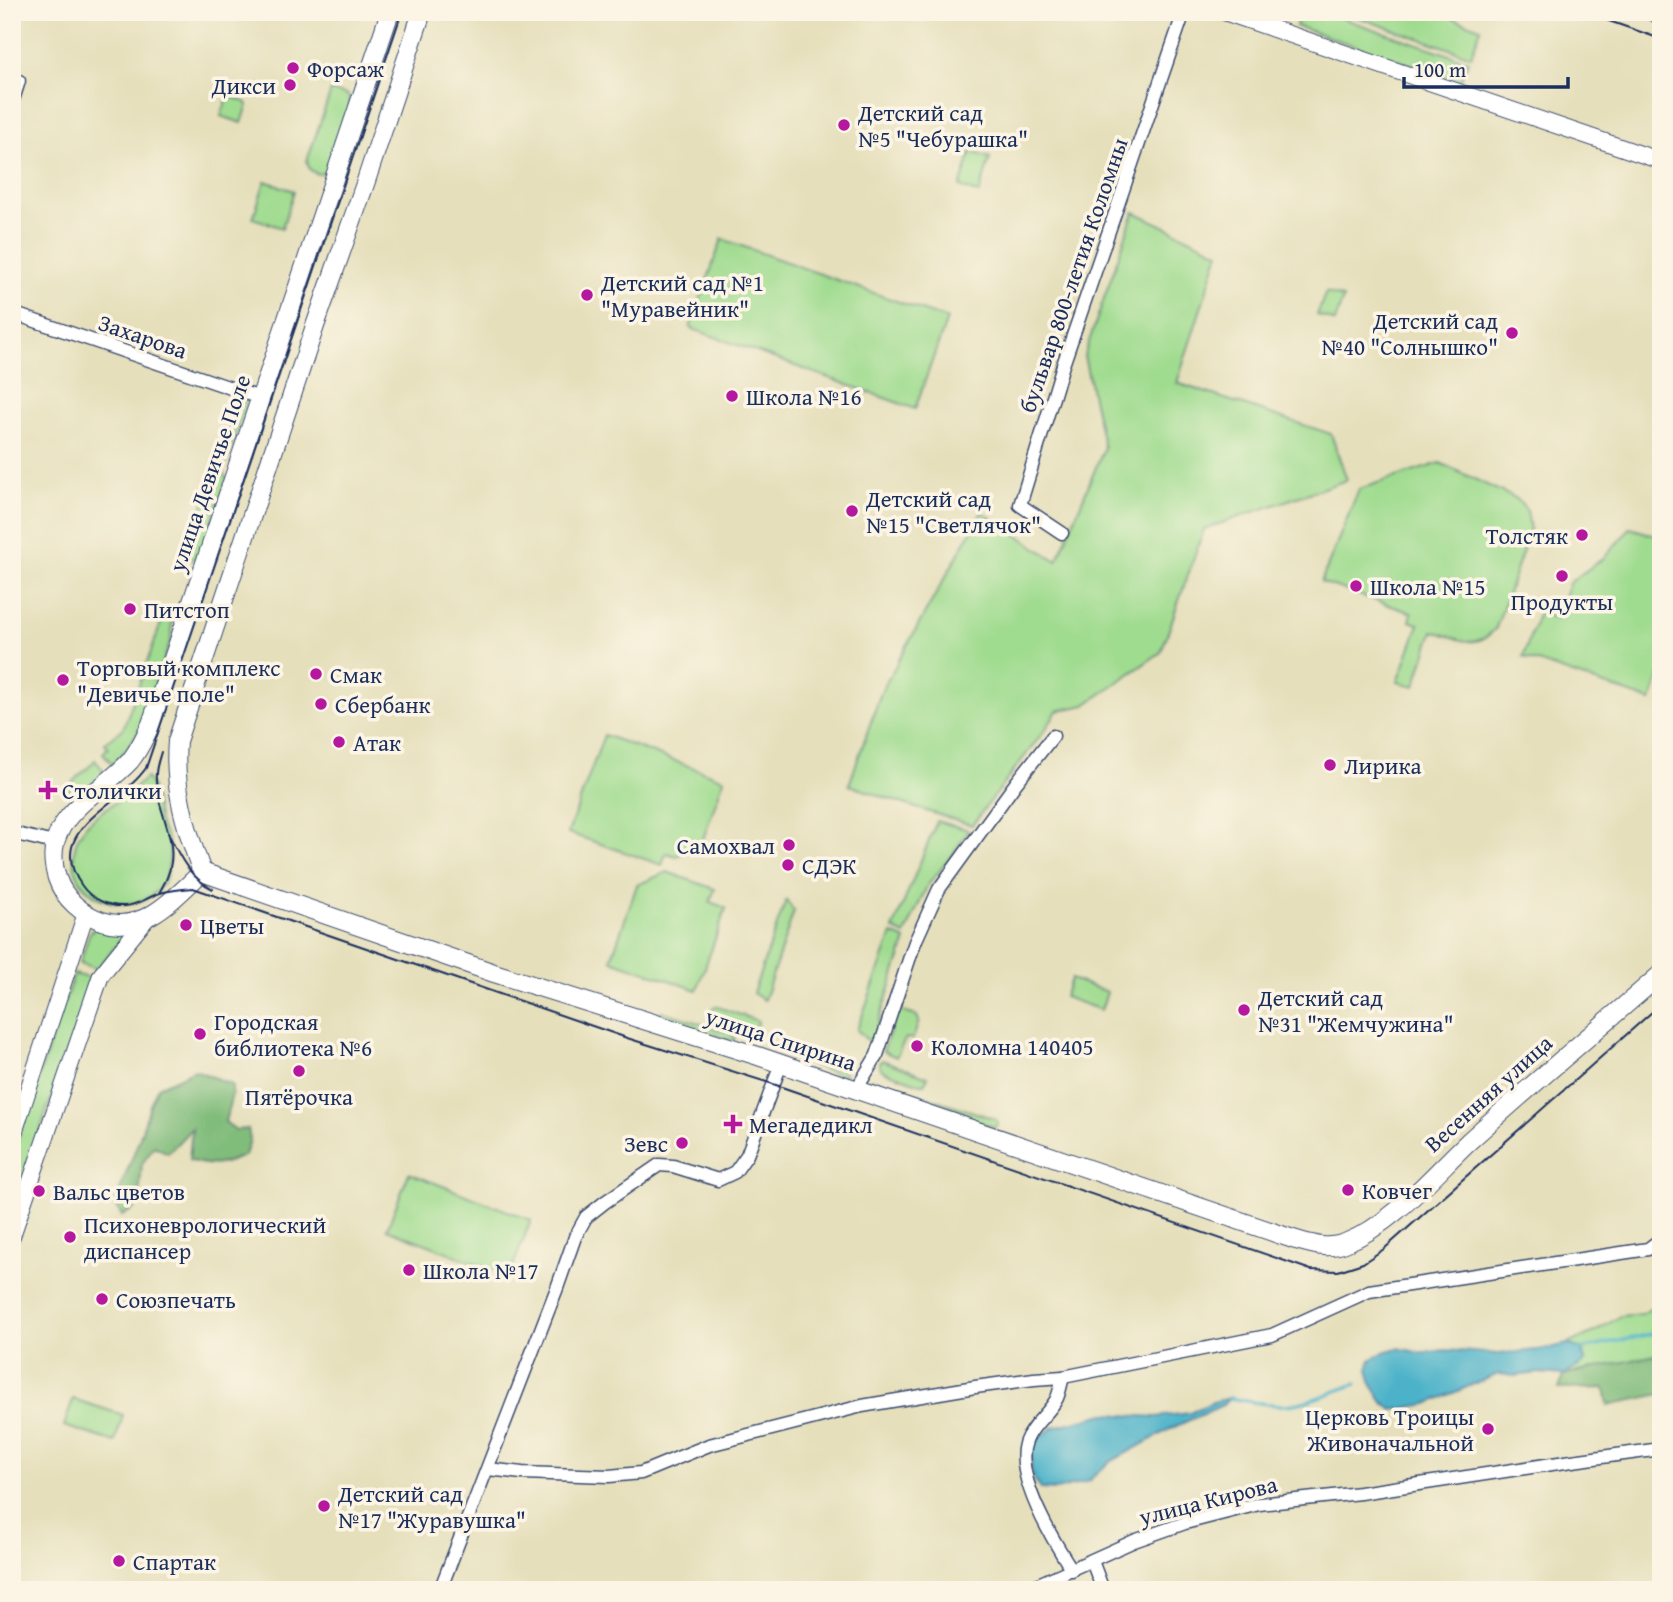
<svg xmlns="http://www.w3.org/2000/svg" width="1673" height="1602" viewBox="0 0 1673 1602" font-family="'Gentium Book Plus',serif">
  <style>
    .green { fill: #a0dc90; stroke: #5e8677; stroke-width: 2 }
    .forest { fill: #80bc7a; stroke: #4e766c; stroke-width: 2 }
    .water { fill: #4bb2c9; stroke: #337094; stroke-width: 2 }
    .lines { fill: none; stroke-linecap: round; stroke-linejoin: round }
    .stream { stroke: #4bb2c9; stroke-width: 3.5 }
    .minor-casing { stroke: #39496c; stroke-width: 15 }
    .tertiary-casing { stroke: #39496c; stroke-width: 18 }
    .secondary-casing { stroke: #39496c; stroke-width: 20 }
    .minor { stroke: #fff; stroke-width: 12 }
    .tertiary { stroke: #fff; stroke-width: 16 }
    .secondary { stroke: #fff; stroke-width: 18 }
    .tram { stroke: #1b2f5e; stroke-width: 2 }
    .poi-dot { fill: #b5179e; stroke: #fcf5e5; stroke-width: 2.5 }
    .labels { text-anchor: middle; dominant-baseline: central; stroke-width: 7; stroke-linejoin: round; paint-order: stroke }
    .poi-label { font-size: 23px; fill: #1b2f5e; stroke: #fcf5e5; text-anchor: start }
    .street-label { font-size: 23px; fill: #1b2f5e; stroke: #fcf5e5 }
  </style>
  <rect width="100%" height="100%" fill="#fcf5e5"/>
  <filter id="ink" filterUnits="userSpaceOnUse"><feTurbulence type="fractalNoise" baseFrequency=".0143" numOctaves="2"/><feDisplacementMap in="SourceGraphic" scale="14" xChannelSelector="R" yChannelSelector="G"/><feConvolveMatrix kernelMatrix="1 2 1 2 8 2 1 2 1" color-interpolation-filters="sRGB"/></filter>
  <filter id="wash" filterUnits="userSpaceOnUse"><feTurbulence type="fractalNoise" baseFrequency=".00686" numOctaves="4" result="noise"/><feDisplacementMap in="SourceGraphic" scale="28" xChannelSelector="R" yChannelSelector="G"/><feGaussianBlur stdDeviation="1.57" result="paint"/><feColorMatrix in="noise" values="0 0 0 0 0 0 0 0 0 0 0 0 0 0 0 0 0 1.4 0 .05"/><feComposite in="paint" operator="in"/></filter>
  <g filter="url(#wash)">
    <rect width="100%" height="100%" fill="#e5dfbb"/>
    <g class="green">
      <path d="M1300,12h24l144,49 -8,20 -164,-55z"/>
      <path d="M1342,12h94l45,16 -10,28z"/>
      <path d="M331,91l17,4 3,15 -21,60c-11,7 -21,4 -23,-9z"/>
      <path d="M228,96l18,6 2,3 -6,18 -21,-7z"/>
      <path d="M971,152l19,6 -11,36 -19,-7z"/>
      <path d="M265,181l29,10 -12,37 -29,-10z"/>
      <path d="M1134,212l85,40 -42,131 154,51 16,46 -143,49 -43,123 -76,53 -28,6 -12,19 -73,95 -62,-19 -61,-21 33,-95 100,-178 75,49 47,-113 -20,-92z"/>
      <path d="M722,239l225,80 -32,90 -225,-81z"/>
      <path d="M1326,292l17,6 -8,24 -18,-7z"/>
      <path d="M239,398l7,3 -1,7 -21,60v6l3,5 -26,74 -10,7 -4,-1 -1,-2z"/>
      <path d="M1440,463l77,36 10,12 3,19 -34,98c-21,24 -36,10 -63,3l-18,55 -17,-4 21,-58 -9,-3 2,-8 -91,-31 38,-93z"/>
      <path d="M1630,528l31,9v134l-10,30 -128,-44 16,-45 17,7 13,-36 36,-26z"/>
      <path d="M168,614l4,5 -1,20 -32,92 -18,25 -9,8 -9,-11 5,-5 -3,-5 18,-14 41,-114z"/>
      <path d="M604,735l120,44 -22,63 -25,14 -11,-3 -4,12 -94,-32z"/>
      <path d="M95,760l8,10 -2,7 -24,18 -10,-4c8,-17 18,-17 28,-31z"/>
      <path d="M146,778c10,9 9,36 15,50 3,4 6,9 7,14 4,15 0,40 -12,50 -28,25 -79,8 -82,-30 -1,-12 2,-24 10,-34 11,-14 28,-23 43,-33 7,-5 12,-13 19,-17z"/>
      <path d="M937,821l32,9 -18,27 -24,29 -22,49 -12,-6z"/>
      <path d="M667,872l48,17 -5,13 16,6 -29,82 -86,-30 26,-75z"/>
      <path d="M786,900l8,11 -30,89 -11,-7z"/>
      <path d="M96,927l30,7 -29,35 -17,-6 9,-29z"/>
      <path d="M892,934l14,6 -34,101 -6,-2 -9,-9z"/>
      <path d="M74,974l18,5 -80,233v-57z"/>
      <path d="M1071,979l36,13 -6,18 -37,-13z"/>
      <path d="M715,1006l43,15 -4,10 -42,-15v-6z"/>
      <path d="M662,1011l70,23 3,5 -1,2 -73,-24 -2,-2z"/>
      <path d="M900,1011l17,5 2,5 -6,18 -7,-1 -10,19 -13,-6 14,-37z"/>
      <path d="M780,1047l62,23 4,5 -4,1 -64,-24z"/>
      <path d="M882,1060l46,17 -4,7h-3l-38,-13 -4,-5v-3z"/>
      <path d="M872,1079l123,40 3,3 -3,5 -125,-41 -3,-4 1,-2z"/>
      <path d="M409,1173l122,47 -22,56 -122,-47z"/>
      <path d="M1658,1304l3,3v47l-97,21 21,-14 -3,-12 -15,-5 29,-13 25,-15 21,-2z"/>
      <path d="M73,1399l50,16 -8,27 -51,-16z"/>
    </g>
    <g class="forest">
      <path d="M195,1070l37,15v9l-7,28 11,8 12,-1 2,11 -5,15c-22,10 -32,13 -56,5l3,-32 -24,25 -14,-7 -12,18 -2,23 -5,21 -13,8 -7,-13 24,-63 12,-38 7,-15z"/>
      <path d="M1661,1354v40l-53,11 -3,-17 -46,1 5,-14z"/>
    </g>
    <g class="water">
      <path d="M1567,1344l15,5 3,13 -21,13 -26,-2 -23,3 -17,-2 -71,30 -34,6 -11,-9 -10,-16 -4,-16 3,-9 13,-8 14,-4 24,5 23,-3 54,4 47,-5z"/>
      <path d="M1229,1398l-6,7 -51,23 -62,34 -22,19 -31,9 -16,-1 -7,-10 -3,-13v-18l5,-9 18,-12 51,-13 51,3 34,-4 23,-11z"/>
    </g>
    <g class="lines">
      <g class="stream">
        <path d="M1582,1349l79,-17"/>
        <path d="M1229,1398c18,3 38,7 56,7 21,-1 51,-14 71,-21"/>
      </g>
    </g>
  </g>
  <g filter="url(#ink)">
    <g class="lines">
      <g class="minor-casing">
        <g id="minor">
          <path d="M12,103l7,-22"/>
          <path d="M12,313l248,85"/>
          <path d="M1062,533l-42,-28 43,-140 121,-353"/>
          <path d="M12,833l42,10"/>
          <path d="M856,1090l21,-35 38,-113 24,-53 77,-106 37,-47"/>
          <path d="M1063,1377c-2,6 -3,14 -6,21 -7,15 -25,26 -31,43 -13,34 28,101 46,129"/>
          <path d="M488,1469l34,4 87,3 32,-3 68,-28 153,-39 113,-19 59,-8 29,-2 209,-42 97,-44 279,-42 13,-10"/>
          <path d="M1092,1561l11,29"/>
          <path d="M440,1590l117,-302 18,-51 11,-20 19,-15 54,-37 14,1 45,14 17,-8 12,-17 34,-91"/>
          <path d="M1025,1590l109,-49 51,-18 74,-19 101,-11 212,-32 89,-12"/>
        </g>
      </g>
      <g class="tertiary-casing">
        <g id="tertiary">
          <path d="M1224,12l437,149"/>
          <path d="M12,1139l74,-226"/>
          <path d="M12,1236l89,-261 46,-57"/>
        </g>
      </g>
      <g class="secondary-casing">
        <g id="secondary">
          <path d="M1653,12l8,3"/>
          <path d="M202,872l292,101 264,83 535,183c18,5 34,11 52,4 48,-19 86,-66 123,-101 63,-57 129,-112 193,-168"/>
          <path d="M202,872c-27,25 -59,63 -100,49 -20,-7 -38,-22 -45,-43 -19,-59 40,-81 73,-117 9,-11 15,-24 21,-37l239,-712"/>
          <path d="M202,872c-16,-44 -29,-83 -25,-131l138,-415 51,-145 56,-169"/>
        </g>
      </g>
      <use href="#minor" class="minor"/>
      <use href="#tertiary" class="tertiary"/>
      <use href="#secondary" class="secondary"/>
      <g class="tram">
        <path d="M402,12l-256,756c-26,38 -104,62 -64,118 9,13 27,21 43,20 13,-1 23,-9 35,-13 11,-3 22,-4 33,-5l434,150 146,46 538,186 27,1 25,-8 21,-14 277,-245"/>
        <path d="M1583,12l78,27"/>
        <path d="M168,833c11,22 21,45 45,56"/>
        <path d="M159,893c5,-9 11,-19 12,-31 4,-30 -17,-58 -15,-88 0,-7 3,-15 5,-22"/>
      </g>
    </g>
  </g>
  <g class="poi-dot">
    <circle cx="293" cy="68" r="7"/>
    <circle cx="290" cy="85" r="7"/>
    <circle cx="844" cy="125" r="7"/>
    <circle cx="587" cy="295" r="7"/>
    <circle cx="1512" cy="333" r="7"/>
    <circle cx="732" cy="396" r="7"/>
    <circle cx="852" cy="511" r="7"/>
    <circle cx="1582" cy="535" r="7"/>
    <circle cx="1562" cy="576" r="7"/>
    <circle cx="1356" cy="586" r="7"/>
    <circle cx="130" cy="609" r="7"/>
    <circle cx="316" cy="674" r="7"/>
    <circle cx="63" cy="680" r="7"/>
    <circle cx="321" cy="704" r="7"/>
    <circle cx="339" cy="742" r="7"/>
    <circle cx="1330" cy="765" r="7"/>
    <path d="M44.5 779.5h7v7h7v7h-7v7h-7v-7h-7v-7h7z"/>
    <circle cx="789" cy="845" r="7"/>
    <circle cx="788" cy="865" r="7"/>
    <circle cx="186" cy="925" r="7"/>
    <circle cx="1244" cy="1010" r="7"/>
    <circle cx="200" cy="1034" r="7"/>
    <circle cx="917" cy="1046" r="7"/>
    <circle cx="299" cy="1071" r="7"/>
    <path d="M729.5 1113.5h7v7h7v7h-7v7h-7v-7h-7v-7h7z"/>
    <circle cx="682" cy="1143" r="7"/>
    <circle cx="1348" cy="1190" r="7"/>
    <circle cx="39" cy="1191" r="7"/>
    <circle cx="70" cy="1237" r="7"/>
    <circle cx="409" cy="1270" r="7"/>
    <circle cx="102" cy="1299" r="7"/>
    <circle cx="1488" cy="1429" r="7"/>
    <circle cx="324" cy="1506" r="7"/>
    <circle cx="119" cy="1561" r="7"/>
  </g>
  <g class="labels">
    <g class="poi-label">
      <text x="307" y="68">Форсаж</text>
      <text x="276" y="85" text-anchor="end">Дикси</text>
      <text x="858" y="112">Детский сад<tspan x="858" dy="26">№5 "Чебурашка"</tspan></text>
      <text x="601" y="282">Детский сад №1<tspan x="601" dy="26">"Муравейник"</tspan></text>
      <text x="1498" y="320" text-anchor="end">Детский сад<tspan x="1498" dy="26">№40 "Солнышко"</tspan></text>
      <text x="746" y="396">Школа №16</text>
      <text x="866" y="498">Детский сад<tspan x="866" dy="26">№15 "Светлячок"</tspan></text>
      <text x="1568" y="535" text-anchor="end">Толстяк</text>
      <text x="1370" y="586">Школа №15</text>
      <text x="1562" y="601" text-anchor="middle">Продукты</text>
      <text x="144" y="609">Питстоп</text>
      <text x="77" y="667">Торговый комплекс<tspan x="77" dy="26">"Девичье поле"</tspan></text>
      <text x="330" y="674">Смак</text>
      <text x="335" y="704">Сбербанк</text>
      <text x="353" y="742">Атак</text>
      <text x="1344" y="765">Лирика</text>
      <text x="62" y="790">Столички</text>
      <text x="775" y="845" text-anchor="end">Самохвал</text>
      <text x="802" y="865">СДЭК</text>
      <text x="200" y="925">Цветы</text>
      <text x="1258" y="997">Детский сад<tspan x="1258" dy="26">№31 "Жемчужина"</tspan></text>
      <text x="214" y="1021">Городская<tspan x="214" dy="26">библиотека №6</tspan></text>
      <text x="931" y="1046">Коломна 140405</text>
      <text x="299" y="1096" text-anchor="middle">Пятёрочка</text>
      <text x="749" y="1124">Мегадедикл</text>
      <text x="668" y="1143" text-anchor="end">Зевс</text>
      <text x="1362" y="1190">Ковчег</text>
      <text x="53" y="1191">Вальс цветов</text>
      <text x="84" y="1224">Психоневрологический<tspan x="84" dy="26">диспансер</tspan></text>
      <text x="423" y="1270">Школа №17</text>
      <text x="116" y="1299">Союзпечать</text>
      <text x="1474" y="1416" text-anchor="end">Церковь Троицы<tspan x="1474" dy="26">Живоначальной</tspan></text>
      <text x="338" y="1493">Детский сад<tspan x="338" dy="26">№17 "Журавушка"</tspan></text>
      <text x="133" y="1561">Спартак</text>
    </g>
    <g class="street-label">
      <text transform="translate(1073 275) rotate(-71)">бульвар 800-летия Коломны</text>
      <text transform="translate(143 336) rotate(19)">Захарова</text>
      <text transform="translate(209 473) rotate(-71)">улица Девичье Поле</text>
      <text transform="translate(781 1039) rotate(18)">улица Спирина</text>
      <text transform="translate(1488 1093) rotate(-42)">Весенняя улица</text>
      <text transform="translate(1208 1500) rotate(-14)">улица Кирова</text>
    </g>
  </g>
  <rect width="1673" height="1602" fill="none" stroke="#fcf5e5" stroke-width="42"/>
  <path d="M1404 77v10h164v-10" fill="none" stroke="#1b2f5e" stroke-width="3.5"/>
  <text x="1414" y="77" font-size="21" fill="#1b2f5e" stroke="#fcf5e5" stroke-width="5" paint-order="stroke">100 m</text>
</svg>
